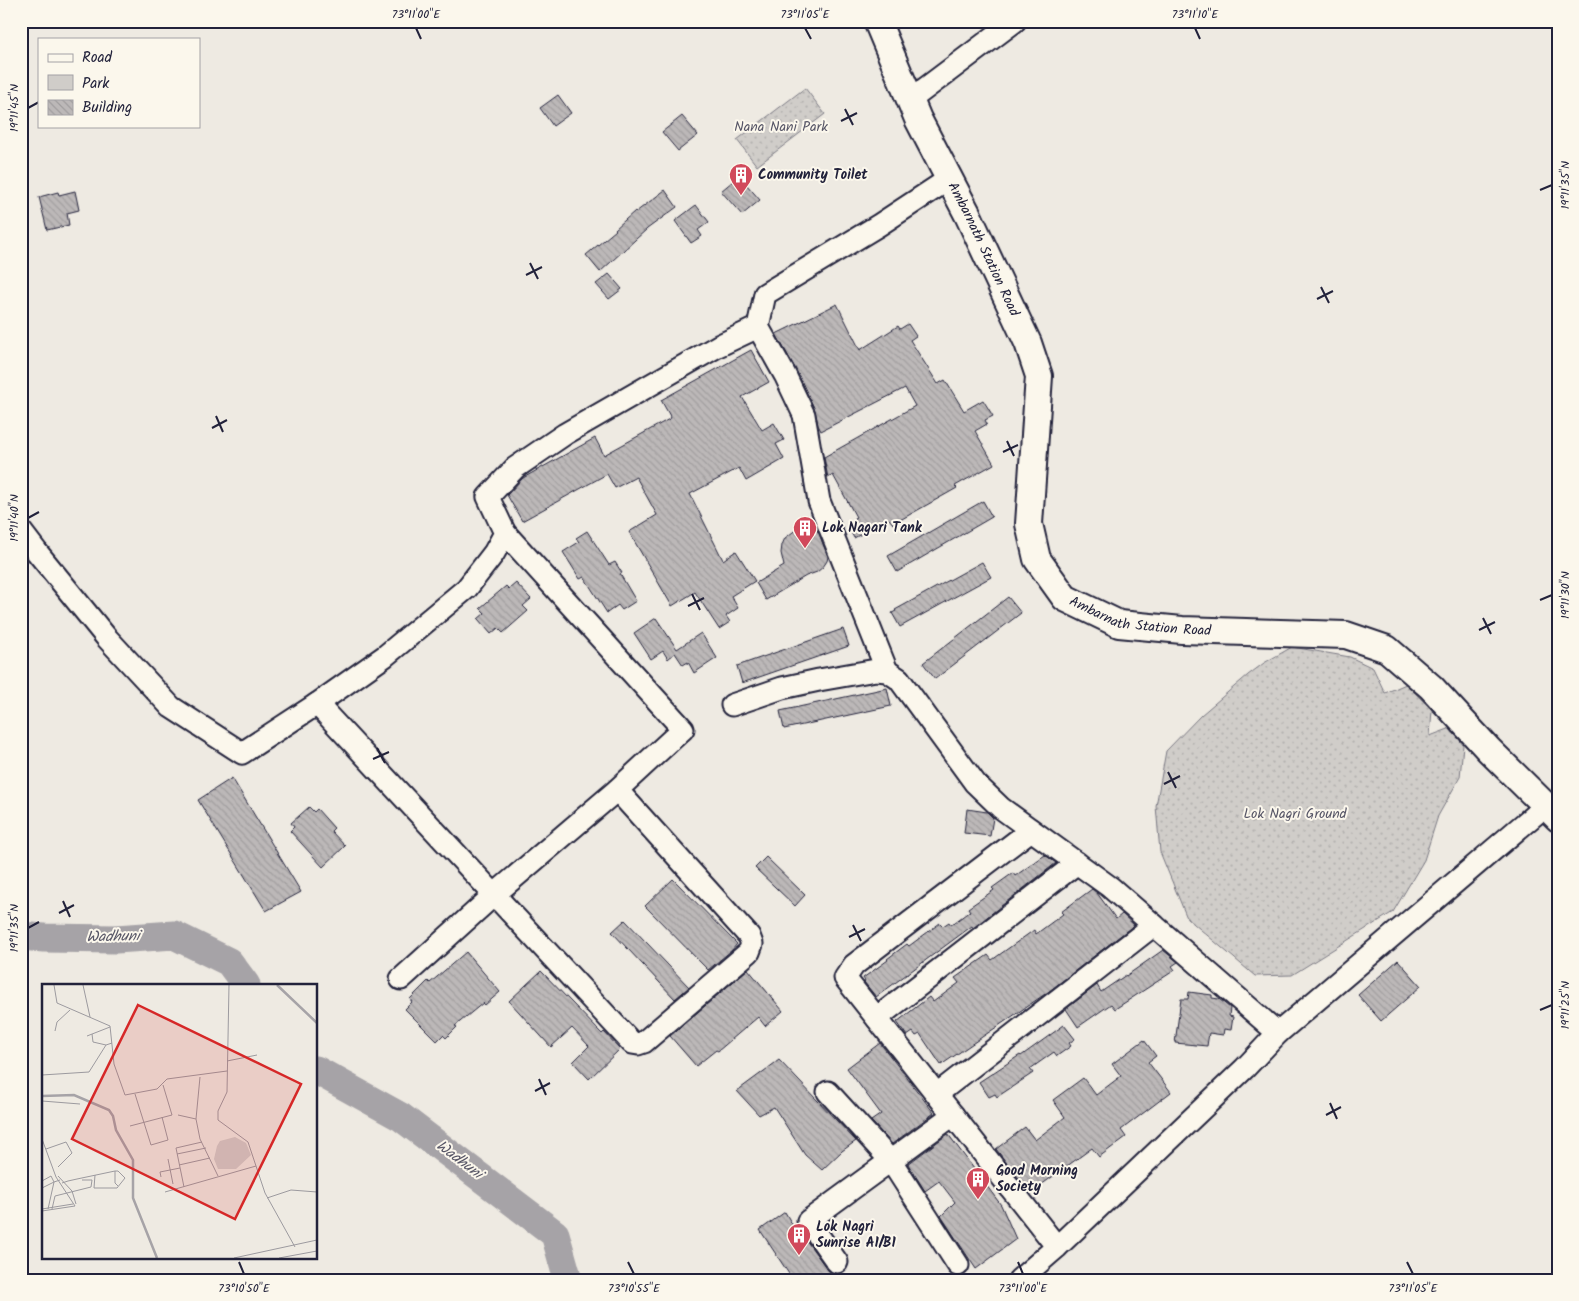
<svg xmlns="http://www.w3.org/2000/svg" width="1579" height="1301" viewBox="0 0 1579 1301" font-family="Kalam,sans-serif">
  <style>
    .green { fill: url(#green-dots); stroke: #797882 }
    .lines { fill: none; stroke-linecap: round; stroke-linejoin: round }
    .river { stroke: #a6a3a7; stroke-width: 29 }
    .building { fill: url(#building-back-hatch); stroke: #22223b }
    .minor-casing { stroke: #22223b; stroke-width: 25 }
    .major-casing { stroke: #22223b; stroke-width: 30 }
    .minor { stroke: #fbf7ec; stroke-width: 21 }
    .major { stroke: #fbf7ec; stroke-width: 26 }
    .ticks { fill: none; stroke: #22223b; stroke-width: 2 }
    .labels { text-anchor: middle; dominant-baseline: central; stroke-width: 4; stroke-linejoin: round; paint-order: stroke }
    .park-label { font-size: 14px; fill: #565566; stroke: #fbf7ec }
    .poi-label { font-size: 14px; font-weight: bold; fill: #22223b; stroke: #fbf7ec; text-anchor: start }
    .street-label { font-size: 14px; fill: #22223b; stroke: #fbf7ec }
    .water-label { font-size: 15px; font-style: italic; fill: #575666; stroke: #fbf7ec }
    .inset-river { fill: none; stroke: #a6a3a7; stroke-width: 2.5 }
    .inset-road { fill: none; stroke: #9c9a9f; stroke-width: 1 }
    .view { fill: #d62828; fill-opacity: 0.15; stroke: #d62828; stroke-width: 2.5 }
    .inset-edge { fill: none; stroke: #22223b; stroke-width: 2.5 }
    .neatline { fill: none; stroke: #22223b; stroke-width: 2 }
    .ticks-label { font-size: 12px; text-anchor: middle; fill: #22223b }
  </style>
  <defs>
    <pattern id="green-dots" width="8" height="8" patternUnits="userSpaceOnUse" patternTransform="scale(1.25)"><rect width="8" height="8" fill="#d0cdc9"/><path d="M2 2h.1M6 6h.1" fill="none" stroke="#b2b0ae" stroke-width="1.8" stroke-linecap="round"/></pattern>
    <pattern id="building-back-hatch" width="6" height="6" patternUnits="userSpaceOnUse" patternTransform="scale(1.25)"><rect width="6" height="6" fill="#bcb8b8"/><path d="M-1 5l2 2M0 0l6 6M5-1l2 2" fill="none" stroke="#a19e9f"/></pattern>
  </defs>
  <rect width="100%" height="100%" fill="#eeeae2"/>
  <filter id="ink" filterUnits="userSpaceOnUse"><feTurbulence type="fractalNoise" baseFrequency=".02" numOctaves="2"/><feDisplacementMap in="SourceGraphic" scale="10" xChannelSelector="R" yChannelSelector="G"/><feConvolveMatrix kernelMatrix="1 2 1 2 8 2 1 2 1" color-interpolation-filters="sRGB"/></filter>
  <g filter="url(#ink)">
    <g class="green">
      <path d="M805,88l20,26 -68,52 -20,-26z"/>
      <path d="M1292,647l58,10 23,11 12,25 21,-9 26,26 -2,26 21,-8 12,17 -3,32 -22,39 -14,44 -31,52 -101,63 -37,1 -68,-58 -27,-66 -4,-46 10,-55 35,-36 47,-40 16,-12z"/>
    </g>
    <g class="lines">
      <g class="river">
        <path d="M21,936l23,2 72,1 58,-4 55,27 17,23"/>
        <path d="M316,1070l85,47 154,117 13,46"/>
      </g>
    </g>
    <g class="building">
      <path d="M558,95l13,18 -18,13 -13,-18z"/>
      <path d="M682,116l16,19 -20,16 -16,-19z"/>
      <path d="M739,176l21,24 -18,15 -21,-24z"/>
      <path d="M665,190l12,17 -30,22 -47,43 -14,-17 30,-25 -1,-1 20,-18 1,1z"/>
      <path d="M75,191l4,19 -12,3 2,12 -22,5 -8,-33 19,-5 1,3z"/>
      <path d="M696,205l13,17 -11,8 4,6 -11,7 -16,-22z"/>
      <path d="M609,274l13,15 -13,10 -13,-15z"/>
      <path d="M837,304l23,46 38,-24 2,3 8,-5 8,12 -6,4 28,44 7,-4 19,31 19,-11 10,16 -8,4 2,4 -12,7 19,33 -39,22 2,2 -64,36 -4,-5 -35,19 -7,-13 8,-4 -1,-3 2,-1 -23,-42 -5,3 -4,-21 91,-51 -10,-18 -84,43 -3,-6 -3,-15 -19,-40 -20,-36z"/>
      <path d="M751,350l18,32 -27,15 20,33 12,-7 10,17 -8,4 8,15 -38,22 -7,-13 -49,26 33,66 13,-9 19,30 -24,15 7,12 -12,8 4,6 -11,7 -24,-37 -23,14 -43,-74 28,-17 -21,-38 -21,11 -8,-14 -85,47 -15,-26 16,-17 72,-40 9,17 67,-37 -10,-18z"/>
      <path d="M983,501l9,16 -95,55 -9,-16z"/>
      <path d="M805,528l13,3 10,26 -1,4 -4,6 -6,5 -11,4 -40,24 -10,-17 28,-17 -3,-13 1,-8 3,-7 12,-9z"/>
      <path d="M587,531l22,34 6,-3 7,11 -2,1 16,27 -14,9 -4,-5 -11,8 -23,-36 -4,2 -17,-27 16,-10 -3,-4z"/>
      <path d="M982,562l9,15 -91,50 -8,-14 4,-2 -1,-1z"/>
      <path d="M516,583l15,16 -8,7 5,5 -25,22 -5,-5 -7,6 -13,-15 7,-6 -5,-5 26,-22 3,3z"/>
      <path d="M1008,597l13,16 -86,66 -12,-16z"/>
      <path d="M656,618l21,31 24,-16 16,25 -23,15 -6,-11 -5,3 -8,-12 -7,6 -5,-8 -12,8 -17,-26z"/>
      <path d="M843,629l6,17 -107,37 -5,-17z"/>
      <path d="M887,688l4,18 -107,23 -4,-18z"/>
      <path d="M232,778l69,114 -35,19 -68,-111z"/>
      <path d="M309,807l5,5 3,-3 17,19 -3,3 14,15 -22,21 -33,-36 4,-4 -3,-4z"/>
      <path d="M967,809l20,3 6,6 -3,18 -26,-3z"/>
      <path d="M1045,855l11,8 -83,65 -1,-2 -96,71 -12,-15 1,-1 -2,-3 25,-18 -1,-1 20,-15 2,2 31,-23 3,3 6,-4 2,3 19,-14 -2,-3 26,-18 -2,-2 21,-15 2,3z"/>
      <path d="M766,857l39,38 -10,11 -40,-38z"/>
      <path d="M673,879l64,65 -5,6 -24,20 -63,-64z"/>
      <path d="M1092,889l5,4 19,26 6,-5 12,11 -86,67 -107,73 -21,-31 -4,2 -3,-4 -6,4 -10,-14 32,-25 4,5 26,-19 -4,-5 33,-23 4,5 42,-30 2,4 27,-20 -2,-2z"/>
      <path d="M625,920l64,67 -14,12 -63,-67z"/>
      <path d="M1163,950l15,12 -6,4 3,4 -60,39 -4,-5 -33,23 -12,-18 31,-24 4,7 25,-17v1z"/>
      <path d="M466,952l34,40 -15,13 -2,-2 -28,23 2,1 -11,11 -3,-3 -6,6 -32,-32 7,-7 -2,-3 18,-18 2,2z"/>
      <path d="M1398,960l23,26 -40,35 -23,-26z"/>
      <path d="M748,969l35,42 -18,15 -7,-9 -40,34 -2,-1 -20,16 -26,-30z"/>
      <path d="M541,971l61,63 2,-2 16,17 -31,30 -16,-17 16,-16 -17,-18 -21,19 -42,-46z"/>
      <path d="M1189,992l23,3v3l7,1 11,9 -1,8 4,1 -2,13 -7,-1 -1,6 -14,-2 -2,13 -32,-3 6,-44h7z"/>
      <path d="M1064,1025l11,14 -6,4 2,3 -14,10 -3,-4 -24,17 3,4 -36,24 -2,-3 -6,3 -10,-15 41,-27 1,1z"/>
      <path d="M1144,1040l12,16 -8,6 23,30 -50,38 5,7 -27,20 -7,-9 -62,45 -34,-44 29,-22 10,13 30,-23 -12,-17 30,-22 13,17 25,-19 -9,-12z"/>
      <path d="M880,1043l54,70 -42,31 -21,-23 10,-7 -34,-46z"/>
      <path d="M779,1060l77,81 -14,10 -20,19 -17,-15 -31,-48 -15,8 -22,-24z"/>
      <path d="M948,1134l53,71 15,34 -40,30 -35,-53 14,-14 -16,-21 -14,10 -17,-27z"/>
      <path d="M785,1212l11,19 2,-2 29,40 8,5 4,6h-46l-33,-50z"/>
    </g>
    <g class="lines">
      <g class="minor-casing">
        <g id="minor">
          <path d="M910,100l105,-79"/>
          <path d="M758,327l27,48 19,40 15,86 68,170"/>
          <path d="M21,531l16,21 69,85 65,70 71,46 75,-49 68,-48 82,-68 27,-35 11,-20 -17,-36 27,-29 50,-34 153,-88 40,-19 7,-33 114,-69 70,-46"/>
          <path d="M317,704l315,339 6,1 6,-2 105,-90 3,-8 -3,-8 -132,-146"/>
          <path d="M732,705l50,-17 37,-8 57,-10 11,1 12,8 76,104 26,25 109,79 168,146"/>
          <path d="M1031,830l-177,135 -9,13 212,269"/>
          <path d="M401,979l94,-85 122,-104 66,-61 -178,-196"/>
          <path d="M877,1018l200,-155"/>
          <path d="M828,1092l63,69 67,104"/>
          <path d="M937,1094l217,-169"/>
          <path d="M837,1262l-29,-41 145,-106"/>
          <path d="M1019,1280l38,-33 188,-179 33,-35 267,-227"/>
        </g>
      </g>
      <g class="major-casing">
        <g id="major">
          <path id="s1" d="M877,21l41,98 50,96 60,128 11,33 -10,148 8,35 28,39 54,26 63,6 164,5 41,14 44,38 58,63 69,68"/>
        </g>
      </g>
      <use href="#minor" class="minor"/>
      <use href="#major" class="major"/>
    </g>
  </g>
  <path class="ticks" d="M416,28l5,11M805,28l6,11M1195,28l5,11M28,108l11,-6M845,109l8,16M841,121l16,-8M1540,190l12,-5M530,263l8,16M526,275l16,-8M1321,287l8,16M1317,299l16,-8M216,416l7,16M212,428l15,-8M1007,441l7,15M1003,452l15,-7M28,518l11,-6M692,594l8,16M1540,600l12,-5M688,606l16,-8M1483,618l8,16M1479,630l16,-8M377,748l8,15M373,759l16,-7M1168,772l8,16M1164,784l16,-8M63,901l7,16M59,913l15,-8M853,925l8,16M28,928l11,-6M849,937l16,-8M1540,1010l12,-5M539,1079l7,16M535,1091l15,-8M1330,1103l7,16M1326,1115l15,-8M239,1262l5,12M628,1262l6,12M1018,1262l5,12M1407,1262l6,12"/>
  <defs>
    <g id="building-pin" transform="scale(1.25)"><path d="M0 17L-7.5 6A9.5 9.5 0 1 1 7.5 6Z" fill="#d1495b" stroke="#fbf7ec"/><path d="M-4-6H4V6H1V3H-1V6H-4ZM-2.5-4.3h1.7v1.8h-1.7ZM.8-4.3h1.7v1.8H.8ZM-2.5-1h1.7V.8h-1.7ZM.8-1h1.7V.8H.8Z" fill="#fff"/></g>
  </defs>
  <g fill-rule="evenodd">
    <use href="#building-pin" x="741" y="175"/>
    <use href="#building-pin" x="805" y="528"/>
    <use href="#building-pin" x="978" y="1179"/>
    <use href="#building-pin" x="799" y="1235"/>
  </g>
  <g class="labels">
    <g class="park-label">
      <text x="781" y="127">Nana Nani Park</text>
      <text x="1295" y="814">Lok Nagri Ground</text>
    </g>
    <g class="poi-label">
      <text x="758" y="175">Community Toilet</text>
      <text x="822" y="528">Lok Nagari Tank</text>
      <text x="996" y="1171">Good Morning<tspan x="996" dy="16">Society</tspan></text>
      <text x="816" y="1227">Lok Nagri<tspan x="816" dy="16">Sunrise A1/B1</tspan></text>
    </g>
    <g class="street-label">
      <text stroke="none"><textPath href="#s1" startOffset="252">Ambarnath Station Road</textPath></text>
      <text stroke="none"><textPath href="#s1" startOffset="702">Ambarnath Station Road</textPath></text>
    </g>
    <g class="water-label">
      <text transform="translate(113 937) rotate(-1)">Wadhuni</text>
      <text transform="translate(459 1160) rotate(37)">Wadhuni</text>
    </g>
  </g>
  <g transform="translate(42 984)">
    <rect width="275" height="275" fill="#eeeae2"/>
    <path d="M193,153l11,6 5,12 -15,14h-18l-4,-10 3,-13 3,-5z" fill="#d0cdc9"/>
    <path class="inset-river" d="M235,1l40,38M0,112l32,-1 35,15 4,6 3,14 17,30v38l24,60"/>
    <path class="inset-road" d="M12,1l3,18 53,23 4,38 11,31 32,-6 10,-10 60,-8M41,1l7,32M187,1l-2,107 -9,19v9l30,22 17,51 30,54M13,47l2,-9 13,-12M50,50l1,8 13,3M45,52l23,-9M185,77l30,-6M0,91l47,-3 17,-27 6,-2M93,110l16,51 17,-5 -6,-23M0,117l38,3M136,131l18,4 4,20 18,37M154,135l4,-42M88,142l42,-11 -9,-30M0,155l14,38 19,29M4,165l20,-7 6,11 -14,14M135,170l29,-6M126,175l5,25M137,181l31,-7M73,187v12l3,3M16,192l14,15 4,13M119,193l-1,-5 20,-4M0,197l9,-5 3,6 -12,6M20,199l6,-2 9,-2 38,-8h3l7,7 -8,10h-23l1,-13M142,203l-8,-39 26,-6M123,208l91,-26M225,214l24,-8 26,2M0,225l31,-5M6,225l6,-27 6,-2M10,225l3,-13 36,-9 1,-7h-10M0,227l33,-5M192,274l83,-18M237,274l38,-7"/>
    <path class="view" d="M96,21l163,79 -66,135 -163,-80z"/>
    <rect width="275" height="275" class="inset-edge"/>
  </g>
  <rect width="1579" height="1301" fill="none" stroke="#fbf7ec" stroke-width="55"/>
  <rect x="38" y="38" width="162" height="90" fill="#fbf7ec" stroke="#a4a2a5"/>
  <rect x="48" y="54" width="25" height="8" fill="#fbf7ec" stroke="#a4a2a5"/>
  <text x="82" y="62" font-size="15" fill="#22223b">Road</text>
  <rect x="48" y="75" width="25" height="15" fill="#d0cdc9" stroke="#a4a2a5"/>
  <text x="82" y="88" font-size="15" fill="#22223b">Park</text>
  <rect x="48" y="100" width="25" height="15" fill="url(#building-back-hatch)" stroke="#a4a2a5"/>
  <text x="82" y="112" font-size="15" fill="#22223b">Building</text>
  <rect x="28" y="28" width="1524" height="1246" class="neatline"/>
  <g class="ticks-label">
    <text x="416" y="18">73°11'00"E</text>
    <text x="805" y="18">73°11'05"E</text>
    <text x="1195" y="18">73°11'10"E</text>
    <text transform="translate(14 108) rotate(-90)" y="4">19°11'45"N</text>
    <text transform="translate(1565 185) rotate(-90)" y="4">19°11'35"N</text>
    <text transform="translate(14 518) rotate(-90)" y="4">19°11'40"N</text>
    <text transform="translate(1565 595) rotate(-90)" y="4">19°11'30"N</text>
    <text transform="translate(14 928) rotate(-90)" y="4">19°11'35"N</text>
    <text transform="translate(1565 1005) rotate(-90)" y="4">19°11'25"N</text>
    <text x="244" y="1292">73°10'50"E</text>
    <text x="634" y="1292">73°10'55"E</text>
    <text x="1023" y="1292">73°11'00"E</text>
    <text x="1413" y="1292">73°11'05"E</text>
  </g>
</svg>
